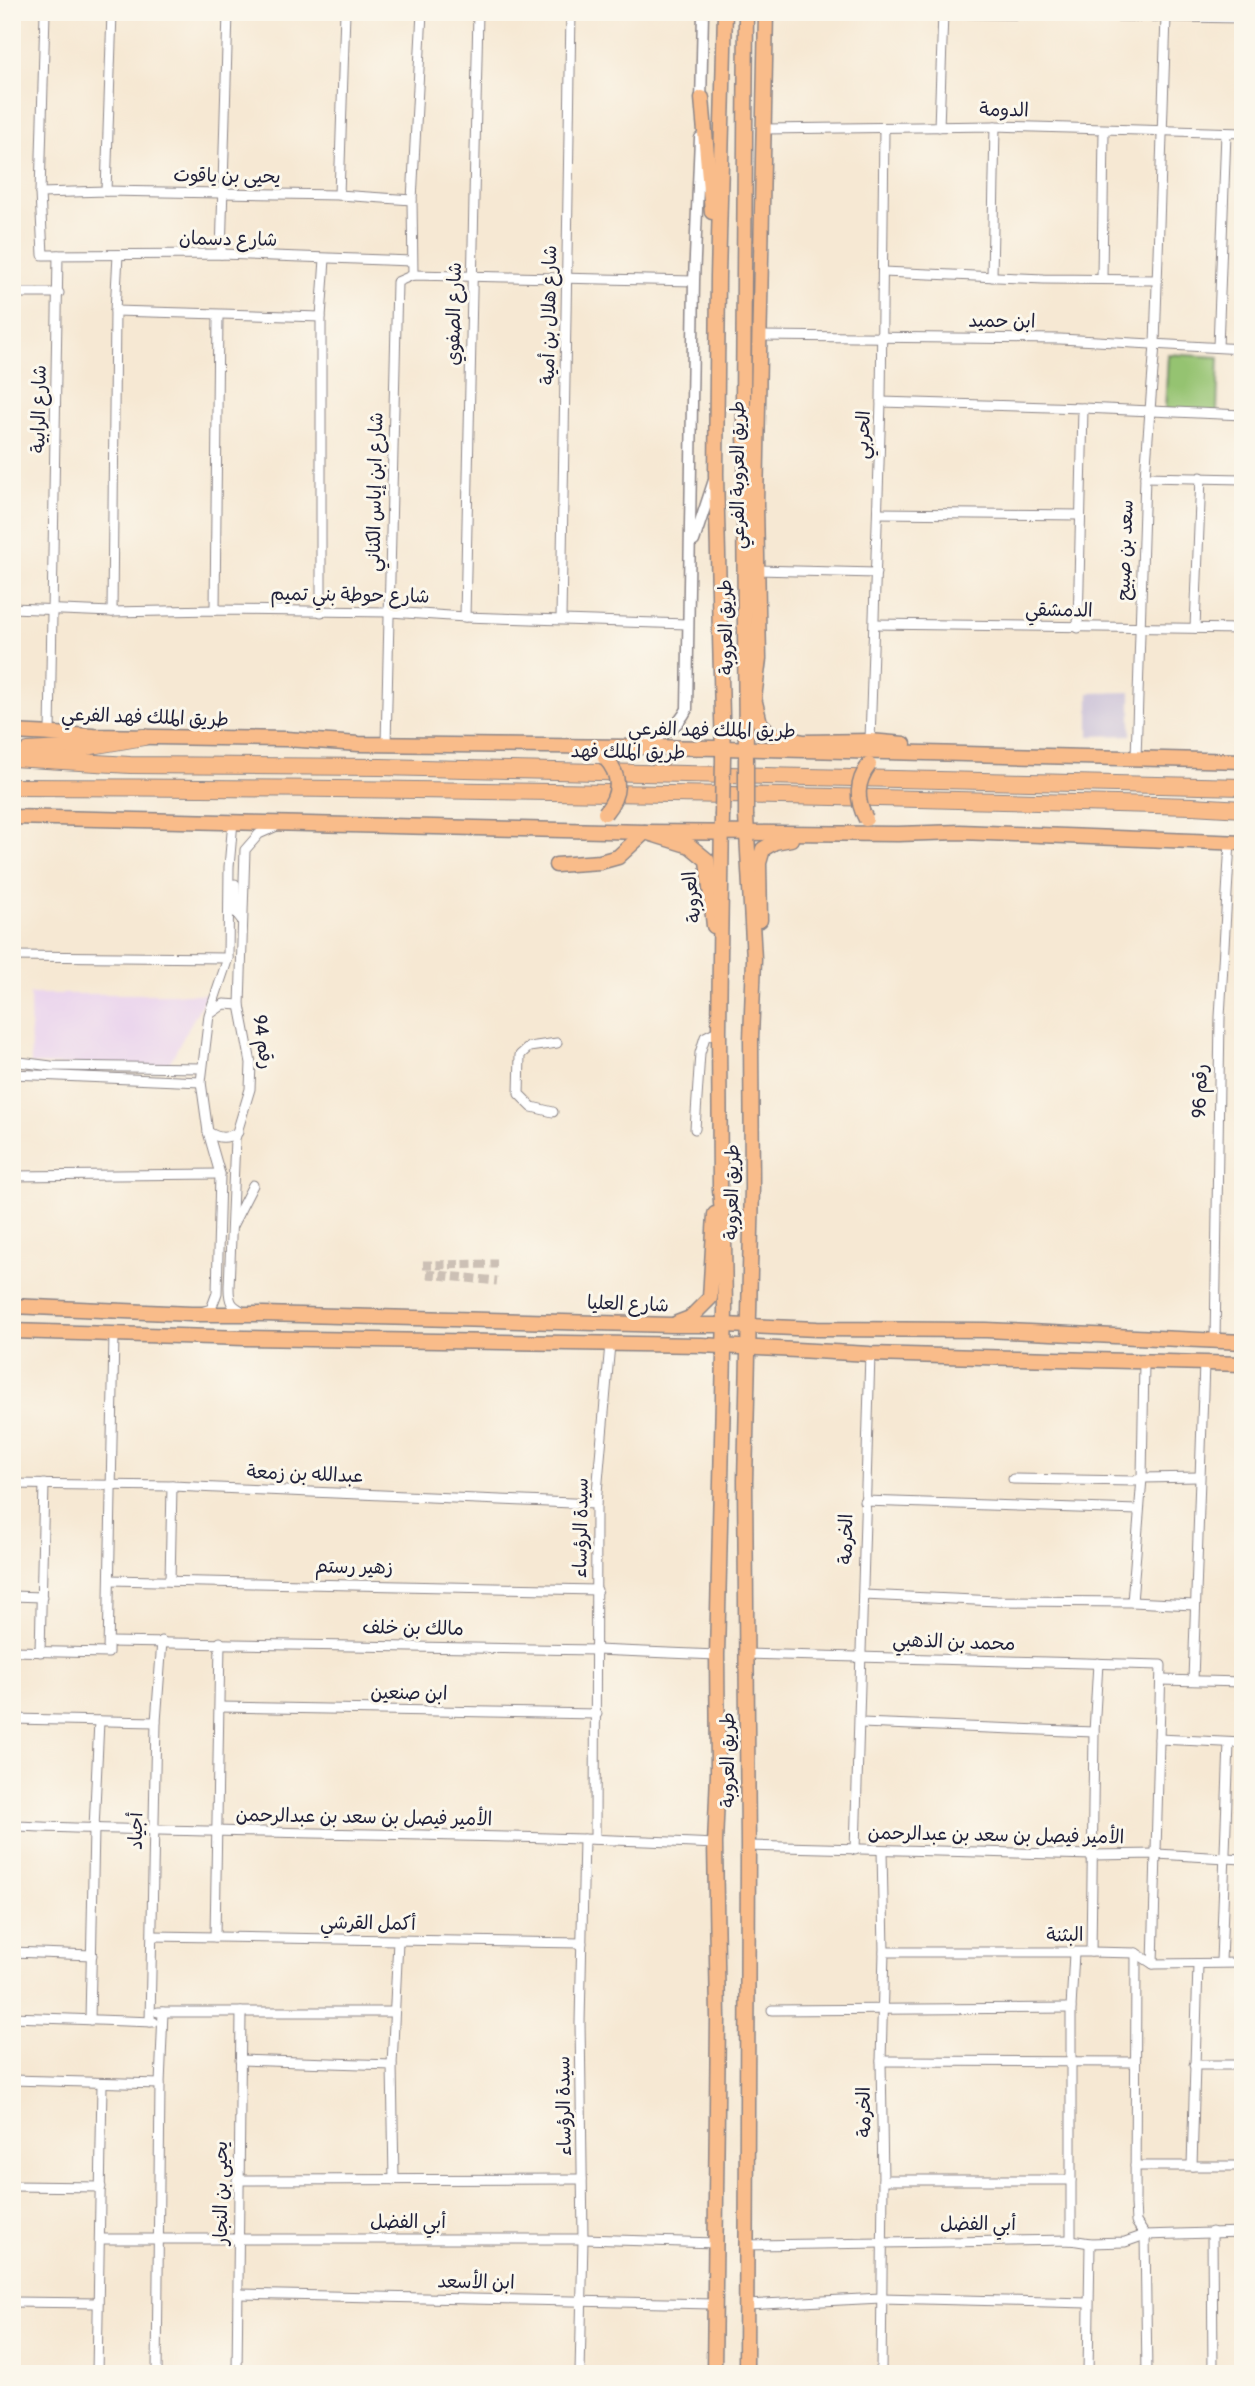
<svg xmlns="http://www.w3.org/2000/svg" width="1255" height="2386" viewBox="0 0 1255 2386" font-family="Pangolin,'Playpen Sans Arabic',sans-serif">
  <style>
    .built { fill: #e9d2ed }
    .industrial { fill: #c9bfd7 }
    .green { fill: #95c371; stroke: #5c7256; stroke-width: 2 }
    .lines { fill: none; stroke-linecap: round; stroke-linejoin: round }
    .minor-tunnel { stroke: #ccc0b5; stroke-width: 9; stroke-dasharray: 9 4.5; stroke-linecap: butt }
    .minor-casing { stroke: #8c8587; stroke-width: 11 }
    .tertiary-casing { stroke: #8c8587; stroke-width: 13 }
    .primary-casing { stroke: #8c8587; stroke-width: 17 }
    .motorway-casing { stroke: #8c8587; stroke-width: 18 }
    .minor { stroke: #fff; stroke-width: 9 }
    .tertiary { stroke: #fff; stroke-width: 10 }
    .primary { stroke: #f9bc8a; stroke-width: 14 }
    .motorway { stroke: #f9bc8a; stroke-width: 16 }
    .primary-bridge-casing { stroke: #8c8587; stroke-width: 17; stroke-linecap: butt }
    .primary-bridge { stroke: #f9bc8a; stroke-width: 14 }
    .labels { text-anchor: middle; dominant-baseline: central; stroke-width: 6; stroke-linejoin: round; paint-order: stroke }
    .street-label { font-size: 19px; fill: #22223b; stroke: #fbf7ec }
  </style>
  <rect width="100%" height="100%" fill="#fbf7ec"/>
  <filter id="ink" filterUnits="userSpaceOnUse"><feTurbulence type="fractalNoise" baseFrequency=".0143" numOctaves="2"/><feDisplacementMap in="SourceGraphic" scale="14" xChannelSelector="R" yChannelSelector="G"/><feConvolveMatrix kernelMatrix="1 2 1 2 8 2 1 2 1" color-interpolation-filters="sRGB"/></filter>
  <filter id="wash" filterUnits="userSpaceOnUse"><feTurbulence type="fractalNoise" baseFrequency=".00686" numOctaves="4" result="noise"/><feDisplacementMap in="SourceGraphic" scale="28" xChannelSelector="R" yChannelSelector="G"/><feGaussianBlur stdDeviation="1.57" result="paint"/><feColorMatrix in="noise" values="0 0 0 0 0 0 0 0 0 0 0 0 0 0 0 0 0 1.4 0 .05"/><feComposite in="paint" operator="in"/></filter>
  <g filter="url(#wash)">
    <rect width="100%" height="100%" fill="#f6e8d3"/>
    <path class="built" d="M30,994h177l-41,75 -135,-5z"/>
    <path class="industrial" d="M1131,692v43l-42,1v-43z"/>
    <path class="green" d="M1168,354l51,3 -2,55 -52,-2z"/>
  </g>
  <g filter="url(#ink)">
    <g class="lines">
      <g class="minor-tunnel">
        <path d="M423,1265l74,-1"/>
        <path d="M427,1274l70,7"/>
      </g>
      <g class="minor-casing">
        <g id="minor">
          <path d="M45,12l-5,181 3,62 178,-1 191,7"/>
          <path d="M867,12l376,6"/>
          <path d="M939,127l4,-114"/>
          <path d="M764,129l231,-3 248,7"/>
          <path d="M106,191l6,-179"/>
          <path d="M40,193l66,-2 233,4 73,5"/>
          <path d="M339,195l6,-183"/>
          <path d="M221,254l7,-242"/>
          <path d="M883,272l161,7 113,1"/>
          <path d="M413,275l-1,-75 10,-188"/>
          <path d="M992,277l3,-151"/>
          <path d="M1102,279l2,-148"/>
          <path d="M12,293h47"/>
          <path d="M115,311l206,6"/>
          <path d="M761,336l299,3 183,10"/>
          <path d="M1218,347l8,-214"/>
          <path d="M881,402l202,6 160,7"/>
          <path d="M1145,477l98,2"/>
          <path d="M878,513l202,2"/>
          <path d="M757,570l119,3"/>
          <path d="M12,608l100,4 103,-2 175,2 75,5 222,7"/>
          <path d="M215,610l3,-295"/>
          <path d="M112,612l3,-301 3,-56"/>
          <path d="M321,612v-295l4,-58"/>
          <path d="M465,617l13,-605"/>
          <path d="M561,619l10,-607"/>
          <path d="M875,624l368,5"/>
          <path d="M1078,628l5,-220"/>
          <path d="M1195,628l6,-151"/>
          <path d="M50,733l8,-478"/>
          <path d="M870,741l11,-339 3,-273"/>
          <path d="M386,744l11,-462 16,-7 281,6"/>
          <path d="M1136,758l9,-281 10,-133 11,-327"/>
          <path d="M235,884v27l6,8"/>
          <path d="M12,956l216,2"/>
          <path d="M210,1014l14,-10 16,1"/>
          <path d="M12,1061l39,5 151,2"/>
          <path d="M12,1074l189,8"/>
          <path d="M553,1112l-21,-5 -13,-13 1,-39 9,-8 28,-4"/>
          <path d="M695,1129l5,-76 5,-16 14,-7"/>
          <path d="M208,1132c12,7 18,7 30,0"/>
          <path d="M12,1176l208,-2"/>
          <path d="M232,1226l21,-41"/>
          <path d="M204,1311l7,-2 6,-16 3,-119 -12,-42 -7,-50 8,-67 19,-57 1,-91 4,-46"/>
          <path d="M244,1312c-13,-6 -15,-10 -15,-25l6,-148 15,-50 1,-26 -11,-58 5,-155 14,-16 18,-8"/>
          <path d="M1215,1342l5,-325 10,-176"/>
          <path d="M1013,1479l122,2 7,-3 57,-1"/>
          <path d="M12,1484l160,2 424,18"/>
          <path d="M864,1501l274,9"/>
          <path d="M110,1580l487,10"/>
          <path d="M170,1581l2,-95"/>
          <path d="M863,1595l134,6 135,1 62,3"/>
          <path d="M12,1596l30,1"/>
          <path d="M1132,1602l10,-124 2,-116"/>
          <path d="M109,1642l487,8 121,5"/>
          <path d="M12,1651l96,2 6,-319"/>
          <path d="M40,1652l4,-168"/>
          <path d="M747,1654l414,11 -8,299"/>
          <path d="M1161,1680l82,2"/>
          <path d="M1193,1680l11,-317"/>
          <path d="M220,1707l377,7"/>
          <path d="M12,1719l144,3"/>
          <path d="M861,1723l233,9"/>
          <path d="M1159,1739l84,4"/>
          <path d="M12,1826c234,8 469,7 703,18"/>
          <path d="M595,1839l1,-335 14,-160"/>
          <path d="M748,1846l345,9 64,-1 86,5"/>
          <path d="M855,1850l15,-496"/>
          <path d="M153,1936l429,7"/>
          <path d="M215,1937l5,-295"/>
          <path d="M12,1952l80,3"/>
          <path d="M884,1952h207l45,1 17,11 90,-1"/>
          <path d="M1091,1952l3,-220 4,-69"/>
          <path d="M1136,1953l-1,251 1,18 9,13 2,139"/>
          <path d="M1221,1962l8,-219"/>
          <path d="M772,2010l299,-2"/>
          <path d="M158,2012h236"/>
          <path d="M12,2017l142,5"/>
          <path d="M90,2020l4,-191 5,-108"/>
          <path d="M150,2022l6,-300 6,-81"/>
          <path d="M240,2060l152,5"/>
          <path d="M881,2061l253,1"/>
          <path d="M1194,2065h49"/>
          <path d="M12,2080l148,4"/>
          <path d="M1135,2166h108"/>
          <path d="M1192,2166l6,-201"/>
          <path d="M237,2180l345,-1"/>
          <path d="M394,2180l-2,-115 6,-124"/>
          <path d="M883,2180h188"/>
          <path d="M12,2186l89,1"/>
          <path d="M1212,2232l1,142"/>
          <path d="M101,2239h482l133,4"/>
          <path d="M1071,2240v-232l3,-55"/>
          <path d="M747,2245l324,-5 19,3 35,-1 20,-7 98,-3"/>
          <path d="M239,2294l474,10"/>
          <path d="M12,2302l85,1"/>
          <path d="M746,2305l135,-7 207,5"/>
          <path d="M97,2374l5,-290"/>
          <path d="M157,2374l3,-290 3,-72"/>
          <path d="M237,2374l4,-362"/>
          <path d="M580,2374l3,-135 -3,-216 4,-184"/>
          <path d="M881,2374l2,-194 -2,-119 3,-109 -2,-102"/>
          <path d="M1088,2374l2,-131"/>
        </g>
      </g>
      <g class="tertiary-casing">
        <g id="tertiary">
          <path d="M701,104l2,-92"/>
          <path d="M694,541l20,-61"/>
          <path d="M642,746c19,-10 35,-17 45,-37l7,-428 6,-143"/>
        </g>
      </g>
      <g class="primary-casing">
        <g id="primary">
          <path d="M746,12l-3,391 3,52 -2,45 2,256"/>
          <path d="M766,12l-10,492 3,155 -5,39 6,25 9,9 11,5 24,5 66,-1 34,3"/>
          <path d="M702,98l10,114"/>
          <path d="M12,732l82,4 192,3 73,5 364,4 520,13"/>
          <path d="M723,756l-7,-282 2,-198 7,-264"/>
          <path d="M12,817l633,15 253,2 62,-2 283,11"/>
          <path d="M556,865l44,-3 18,-5 27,-25 45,14 17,14 7,66"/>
          <path d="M760,920l-1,-57 4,-14 12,-7 16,-3"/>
          <path d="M12,1306l179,8h72l409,11h52l93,4 169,1 257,12"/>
          <path d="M677,1323l13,-5 20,-20 5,-84"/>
          <path d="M12,1331l233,7 457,7 168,9 373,10"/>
          <path d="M714,2374l4,-356 -3,-174 3,-71 -1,-118 8,-345 -1,-71 -4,-50 -1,-159 3,-214"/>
          <path d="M746,2374l2,-528 -3,-365 7,-294 -1,-148 3,-80 -8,-143"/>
        </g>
      </g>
      <g class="motorway-casing">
        <g id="motorway">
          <path d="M28,751l52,-3 64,-11"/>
          <path d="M12,758l118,7 250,2 863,20"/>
          <path d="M12,787c394,1 787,8 1180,19l51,3"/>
        </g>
      </g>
      <use href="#minor" class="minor"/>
      <use href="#tertiary" class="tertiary"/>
      <use href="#primary" class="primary"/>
      <use href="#motorway" class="motorway"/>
      <g class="primary-bridge-casing">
        <g id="primary-bridge">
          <path d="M605,758c17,18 15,37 0,55"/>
          <path d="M722,816l1,-59"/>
          <path d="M746,816v-58"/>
          <path d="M866,819c-10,-18 -10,-37 3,-54"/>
        </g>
      </g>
      <use href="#primary-bridge" class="primary-bridge"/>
    </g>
  </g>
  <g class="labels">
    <g class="street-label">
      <text transform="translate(1004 110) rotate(1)">الدومة</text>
      <text transform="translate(227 176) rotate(1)">يحيى بن ياقوت</text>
      <text transform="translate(228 239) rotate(1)">شارع دسمان</text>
      <text transform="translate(454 314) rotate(-89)">شارع الصفوي</text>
      <text transform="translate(549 315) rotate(-89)">شارع هلال بن أمية</text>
      <text transform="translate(1002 321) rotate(1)">ابن حميد</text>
      <text transform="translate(39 409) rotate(-89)">شارع الرابية</text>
      <text transform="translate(863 435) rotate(-88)">الحربي</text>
      <text transform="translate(738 475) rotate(-90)">طريق العروبة الفرعي</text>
      <text transform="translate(375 492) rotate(-89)">شارع ابن إياس الكناني</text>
      <text transform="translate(1125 550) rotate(-88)">سعد بن صبيح</text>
      <text transform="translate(350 595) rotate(1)">شارع حوطة بني تميم</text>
      <text transform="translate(1059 610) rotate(1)">الدمشقي</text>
      <text transform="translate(726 627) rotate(-91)">طريق العروبة</text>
      <text transform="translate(145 717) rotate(2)">طريق الملك فهد الفرعي</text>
      <text transform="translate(712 730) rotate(1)">طريق الملك فهد الفرعي</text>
      <text transform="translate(628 752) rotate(1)">طريق الملك فهد</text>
      <text transform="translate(692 897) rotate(-96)">العروبة</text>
      <text transform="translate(263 1042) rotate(82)">رقم 94</text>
      <text transform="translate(1200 1091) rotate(-88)">رقم 96</text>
      <text transform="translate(732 1192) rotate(-89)">طريق العروبة</text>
      <text transform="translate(628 1304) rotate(2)">شارع العليا</text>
      <text transform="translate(305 1474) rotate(2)">عبدالله بن زمعة</text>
      <text transform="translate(581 1528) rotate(-89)">سيدة الرؤساء</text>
      <text transform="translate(846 1539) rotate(-89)">الخرمة</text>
      <text transform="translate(354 1567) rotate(1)">زهير رستم</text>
      <text transform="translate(413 1628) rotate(1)">مالك بن خلف</text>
      <text transform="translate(954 1642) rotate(2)">محمد بن الذهبي</text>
      <text transform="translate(409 1693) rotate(1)">ابن صنعين</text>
      <text transform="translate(728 1760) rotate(-90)">طريق العروبة</text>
      <text transform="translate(364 1817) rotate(1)">الأمير فيصل بن سعد بن عبدالرحمن</text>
      <text transform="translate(136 1831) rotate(-89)">أجياد</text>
      <text transform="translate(996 1835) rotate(1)">الأمير فيصل بن سعد بن عبدالرحمن</text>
      <text transform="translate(368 1923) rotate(1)">أكمل القرشي</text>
      <text transform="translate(1065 1935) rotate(-1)">البثنة</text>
      <text transform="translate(564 2106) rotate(-91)">سيدة الرؤساء</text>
      <text transform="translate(864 2112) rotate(-91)">الخرمة</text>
      <text transform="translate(221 2193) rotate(-90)">يحيى بن النجار</text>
      <text x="408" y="2222">أبي الفضل</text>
      <text x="978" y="2224">أبي الفضل</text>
      <text transform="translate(476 2282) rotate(1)">ابن الأسعد</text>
    </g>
  </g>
  <rect width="1255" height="2386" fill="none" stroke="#fbf7ec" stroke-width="42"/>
</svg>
